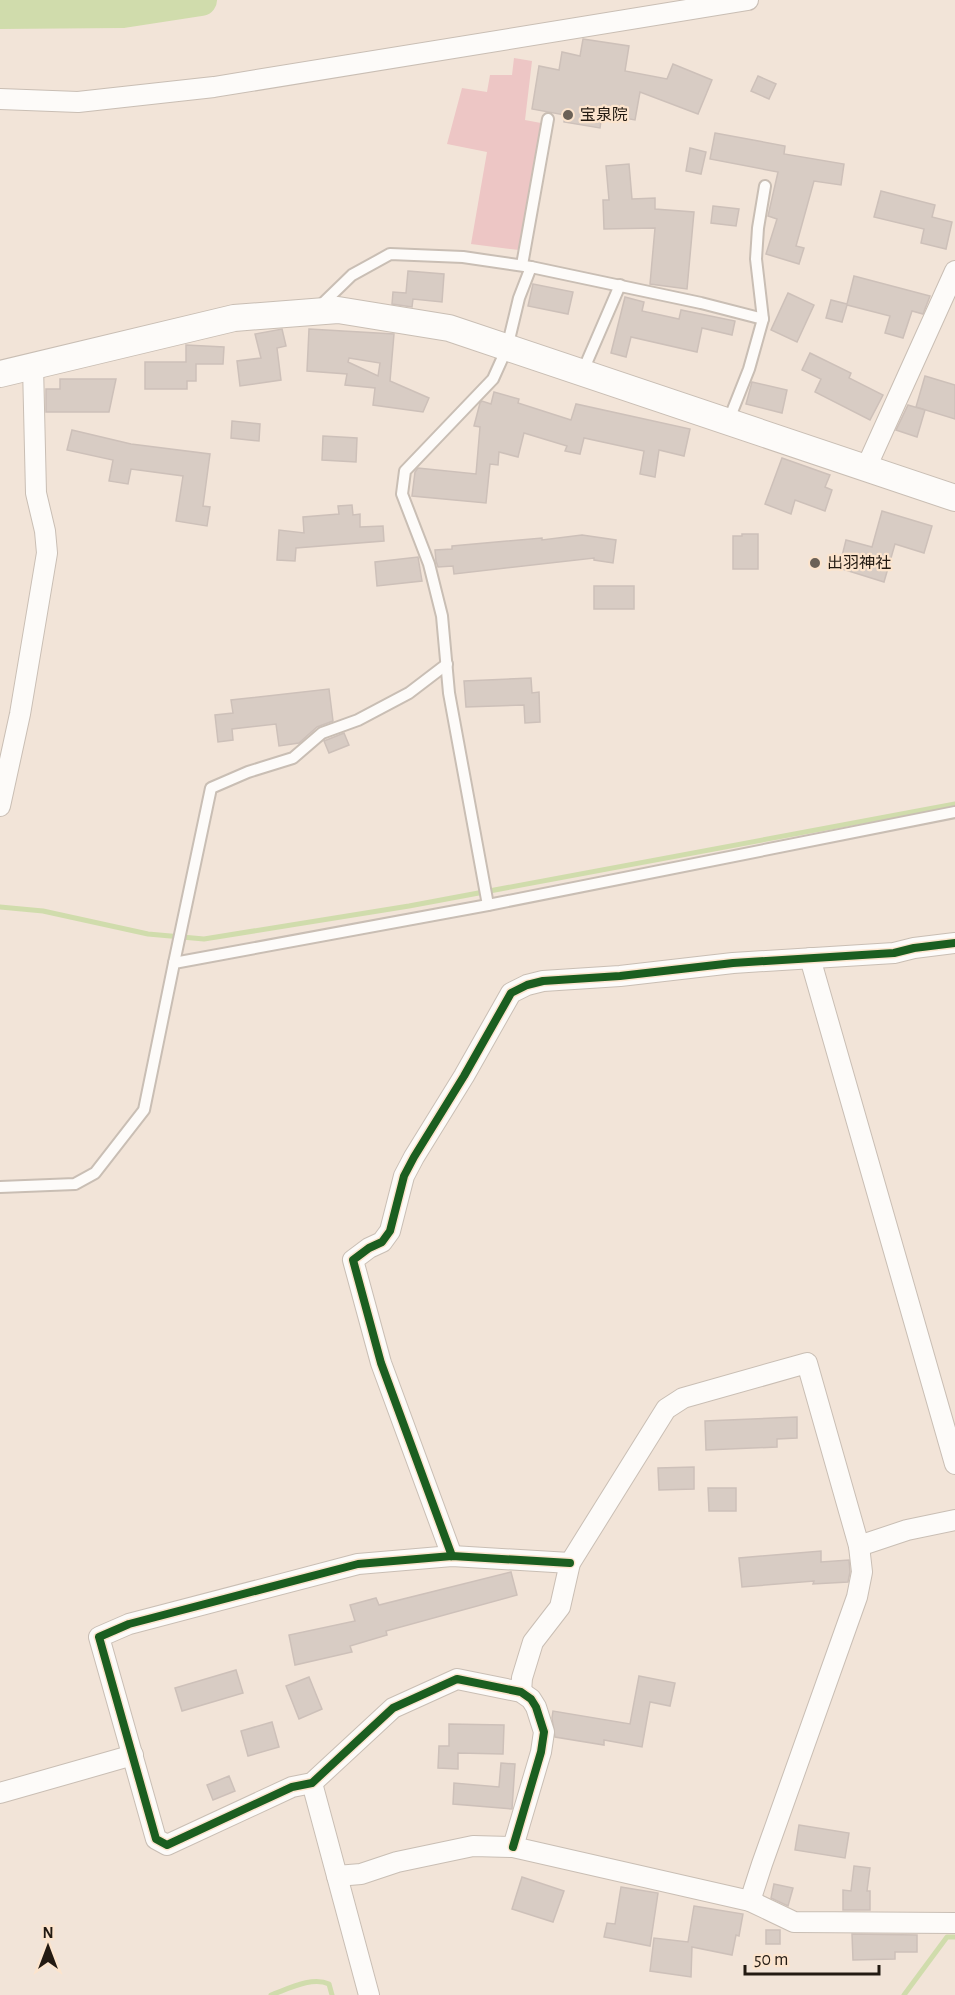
<svg xmlns="http://www.w3.org/2000/svg" width="955" height="1995" viewBox="0 0 955 1995" font-family="'Alegreya Sans','Noto Sans JP',sans-serif">
  <style>
    .green { fill: #edc6c5 }
    .lines { fill: none; stroke-linecap: round; stroke-linejoin: round }
    .stream { stroke: #d0dcac; stroke-width: 5 }
    .river { stroke: #d0dcac; stroke-width: 32 }
    .building { fill: #d8ccc4; stroke: #cdc0b9; stroke-width: 1.5; fill-rule: evenodd }
    .service-casing { stroke: #c9beb4; stroke-width: 14 }
    .minor-casing { stroke: #c9beb4; stroke-width: 22 }
    .tertiary-casing { stroke: #c9beb4; stroke-width: 28 }
    .service { stroke: #fdfbf9; stroke-width: 10 }
    .minor { stroke: #fdfbf9; stroke-width: 20 }
    .tertiary { stroke: #fdfbf9; stroke-width: 26 }
    .cycleway-casing { stroke: #fce4cd; stroke-width: 11 }
    .cycleway { stroke: #1b5e20; stroke-width: 8 }
    .poi-dot { fill: #6b6157; stroke: #fce4cd; stroke-width: 2 }
    .labels { text-anchor: middle; dominant-baseline: central; stroke-width: 4.5; stroke-linejoin: round; paint-order: stroke }
    .poi-label { font-size: 16px; fill: #231a12; stroke: #fce4cd; text-anchor: start }
  </style>
  <rect width="100%" height="100%" fill="#f2e4d8"/>
  <path class="green" d="M514,58l18,3 -7,59 16,3 -22,127 -48,-6 16,-92 -40,-8 15,-56 25,4 3,-17h22z"/>
  <g class="lines">
    <g class="stream">
      <path d="M0,907l43,4 105,23 56,5 205,-33 546,-102"/>
      <path d="M271,1995c17,-6 41,-19 58,-11l3,11"/>
      <path d="M904,1995l43,-58h8"/>
    </g>
    <path class="river" d="M0,13l123,-1 78,-12"/>
  </g>
  <g class="building">
    <path d="M583,39l46,7 -4,25 42,8 6,-15 39,16 -14,34 -58,-22 -5,28 -33,-6 -2,14 -36,-6 1,-7 -33,-6 7,-43 20,4 3,-18 18,4z"/>
    <path d="M758,76l18,8 -7,15 -18,-8z"/>
    <path d="M715,133l70,13 -1,8 60,10 -3,21 -27,-4 -18,65 8,2 -5,16 -33,-10 11,-35 -9,-3 10,-44 -68,-13z"/>
    <path d="M690,148l16,4 -5,22 -15,-3z"/>
    <path d="M629,164l3,35 23,-1v11l39,3 -7,77 -37,-5 5,-56 -51,1 -1,-29h6l-3,-34z"/>
    <path d="M881,191l54,14 -3,12 20,5 -6,27 -25,-6 3,-14 -50,-12z"/>
    <path d="M713,206l26,3 -3,17 -25,-3z"/>
    <path d="M408,271l36,3 -2,28 -29,-3 -1,8 -20,-3 1,-12 13,1z"/>
    <path d="M854,276l76,20 -7,18 -11,-3 -9,27 -18,-5 5,-17 -43,-11 -5,17 -16,-4 5,-18 16,4z"/>
    <path d="M533,284l40,8 -5,22 -40,-8z"/>
    <path d="M788,293l26,12 -17,37 -26,-12z"/>
    <path d="M625,297l19,5 -2,9 37,8 2,-9 54,11 -3,14 -30,-7 -5,24 -66,-15 -5,20 -15,-4z"/>
    <path d="M282,329l4,17 -9,2 4,32 -41,6 -3,-25 24,-3 -6,-24z"/>
    <path d="M309,329l85,5 -4,47 39,17 -6,14 -50,-7 2,-17 -30,-3 2,-11 -40,-3zM349,358l31,5 -2,13 -30,-14z"/>
    <path d="M186,345l38,2 -1,17h-27v17h-9v8h-42v-27h41z"/>
    <path d="M810,353l41,20 -2,5 34,17 -13,25 -55,-28 6,-13 -19,-9z"/>
    <path d="M925,376l30,9v34l-39,-12z"/>
    <path d="M60,379h56l-7,33h-63v-23h14z"/>
    <path d="M752,382l35,8 -5,23 -36,-9z"/>
    <path d="M494,392l25,7 -1,4 53,17 5,-16 114,25 -6,27 -25,-6 -4,27 -15,-3 4,-23 -60,-13 -4,16 -15,-3 2,-5 -43,-13 -6,24 -19,-5 -1,13 -8,-1 -4,39 -74,-7 3,-24 3,-4 58,6 4,-47 -6,-1 6,-23 2,-2 9,3z"/>
    <path d="M908,405l17,5 -8,27 -21,-7z"/>
    <path d="M232,421l28,3 -1,17 -28,-3z"/>
    <path d="M72,430l59,14 79,10 -7,52 7,1 -3,19 -31,-5 7,-45 -52,-7 -3,15 -19,-3 4,-21 -46,-10z"/>
    <path d="M323,436l34,2 -1,24 -34,-2z"/>
    <path d="M782,458l48,17 -5,12 7,3 -7,21 -30,-11 -4,14 -26,-10z"/>
    <path d="M352,505l1,10 7,-1v13l23,-1 1,15 -88,7 -1,13 -18,-1 2,-30 25,3 -1,-16 36,-3 -1,-8z"/>
    <path d="M882,511l50,15 -8,27 -29,-9 -11,38 -45,-14 7,-28 26,7z"/>
    <path d="M742,534h16v35h-25v-33h9z"/>
    <path d="M582,535l34,5 -3,23 -19,-3v-2l-140,16 -1,-8 -15,1 -2,-6 -1,-11 17,-1v-3l90,-8v2z"/>
    <path d="M418,557l4,24 -45,5 -2,-24z"/>
    <rect x="594" y="586" width="40" height="23"/>
    <path d="M531,678l1,15 7,-1 1,30 -15,1 -1,-18 -58,2 -2,-26z"/>
    <path d="M329,689l4,32 -16,6 -18,16 -20,3 -3,-22 -44,5 1,11 -15,2 -3,-27 18,-2 -2,-13z"/>
    <path d="M344,733l5,12 -20,8 -5,-12z"/>
    <path d="M797,1417v21l-20,1v8l-71,3 -1,-29z"/>
    <path d="M694,1467v22l-35,1 -1,-22z"/>
    <path d="M708,1488h28v23h-27z"/>
    <path d="M821,1551v11l28,-2 1,12 -2,10 -35,2 1,-3 -72,6 -3,-29z"/>
    <path d="M511,1572l6,23 -131,36 1,4 -37,11 2,6 -57,13 -6,-30 66,-14 -5,-16 26,-7 3,7z"/>
    <path d="M236,1670l7,23 -61,18 -7,-23z"/>
    <path d="M639,1676l36,7 -5,23 -20,-4 -8,45 -38,-7v5l-49,-8 -3,-19 1,-7 77,13z"/>
    <path d="M309,1677l13,32 -23,10 -13,-33z"/>
    <path d="M272,1722l7,25 -31,9 -7,-25z"/>
    <path d="M449,1724l55,1 -1,29 -45,-1v16l-20,-1 1,-22h10z"/>
    <path d="M501,1763l14,1 -3,45 -59,-5 1,-21 45,4z"/>
    <path d="M229,1776l6,15 -22,9 -6,-15z"/>
    <path d="M799,1825l50,8 -4,25 -50,-8z"/>
    <path d="M854,1866l16,2 -3,23h3v19h-27v-20l8,1z"/>
    <path d="M522,1877l42,14 -11,31 -41,-13z"/>
    <path d="M774,1884l19,4 -5,18 -17,-8z"/>
    <path d="M621,1887l37,6 -8,53 -46,-9 3,-14 8,1z"/>
    <path d="M694,1906l49,8 -4,22 -3,-1 -4,20 -40,-8 -1,30 -41,-6 4,-33 34,4z"/>
    <rect x="766" y="1930" width="14" height="14"/>
    <path d="M852,1934l65,1v17h-22v7l-42,1z"/>
  </g>
  <g class="lines">
    <g class="service-casing">
      <g id="service">
        <path d="M522,265l26,-146"/>
        <path d="M318,308l34,-33 38,-21 73,3 68,10 170,36 62,16"/>
        <path d="M582,373l38,-88"/>
        <path d="M728,422l21,-53 14,-50 -7,-60 2,-31 7,-42"/>
        <path d="M488,905l-39,-212 -7,-77 -13,-52 -27,-70 3,-23 88,-92 14,-31 12,-50 12,-31"/>
        <path d="M174,963l37,-175 37,-16 45,-14 29,-25 36,-13 51,-27 38,-29"/>
        <path d="M0,1187l75,-3 20,-11 49,-63 30,-147 314,-58 467,-93"/>
      </g>
    </g>
    <g class="minor-casing">
      <g id="minor">
        <path d="M0,99l78,3 136,-15 534,-87"/>
        <path d="M866,468l89,-197"/>
        <path d="M0,806l20,-92 27,-161 -2,-22 -9,-38 -3,-127"/>
        <path d="M810,958l145,506"/>
        <path d="M859,1546l48,-16 48,-10"/>
        <path d="M452,1556l-71,-193 -28,-103 16,-12 13,-6 8,-11 14,-55 10,-19 50,-81 47,-83 16,-8 16,-4 77,-5 113,-13 161,-10 20,-5 41,-5"/>
        <path d="M521,1692l1,-14 11,-36 27,-35 10,-44 96,-154 17,-11 124,-35 52,183 3,26 -5,25 -95,267 -12,37"/>
        <path d="M312,1783l57,212"/>
        <path d="M0,1793l133,-38"/>
        <path d="M513,1847l28,-95 3,-20 -8,-25 -5,-8 -10,-7 -64,-13 -64,29 -81,75 -20,4 -125,58 -11,-6 -57,-202 30,-13 229,-60 94,-8 118,7"/>
        <path d="M337,1876l24,-2 36,-12 76,-16 40,1 237,54 44,21 161,1"/>
      </g>
    </g>
    <g class="tertiary-casing">
      <path id="tertiary" d="M0,374l234,-56 104,-8 111,18 506,170"/>
    </g>
    <use href="#service" class="service"/>
    <use href="#minor" class="minor"/>
    <use href="#tertiary" class="tertiary"/>
    <g class="cycleway-casing">
      <g id="cycleway">
        <path d="M452,1556l-71,-193 -28,-103 16,-12 13,-6 8,-11 14,-55 10,-19 50,-81 47,-83 16,-8 16,-4 77,-5 113,-13 161,-10 20,-5 41,-5"/>
        <path d="M513,1847l28,-95 3,-20 -8,-25 -5,-8 -10,-7 -64,-13 -64,29 -81,75 -20,4 -125,58 -11,-6 -57,-202 30,-13 229,-60 94,-8 118,7"/>
      </g>
    </g>
    <use href="#cycleway" class="cycleway"/>
  </g>
  <g class="poi-dot">
    <circle cx="568" cy="115" r="6"/>
    <circle cx="815" cy="563" r="6"/>
  </g>
  <g class="labels">
    <g class="poi-label">
      <text x="580" y="115">宝泉院</text>
      <text x="827" y="563">出羽神社</text>
    </g>
  </g>
  <g transform="translate(48 1947)" stroke="#fce4cd" stroke-width="4.5" paint-order="stroke">
  <path d="M0-4.5L10 22L0 15L-10 22Z" fill="#231a12"/>
  <text y="-9" font-size="16" font-weight="bold" text-anchor="middle" fill="#231a12">N</text>
  </g>
  <path d="M745 1965v9h134v-9" fill="none" stroke="#231a12" stroke-width="3"/>
  <text x="754" y="1965" font-size="18" fill="#231a12" stroke="#fce4cd" stroke-width="4.5" paint-order="stroke">50 m</text>
</svg>
